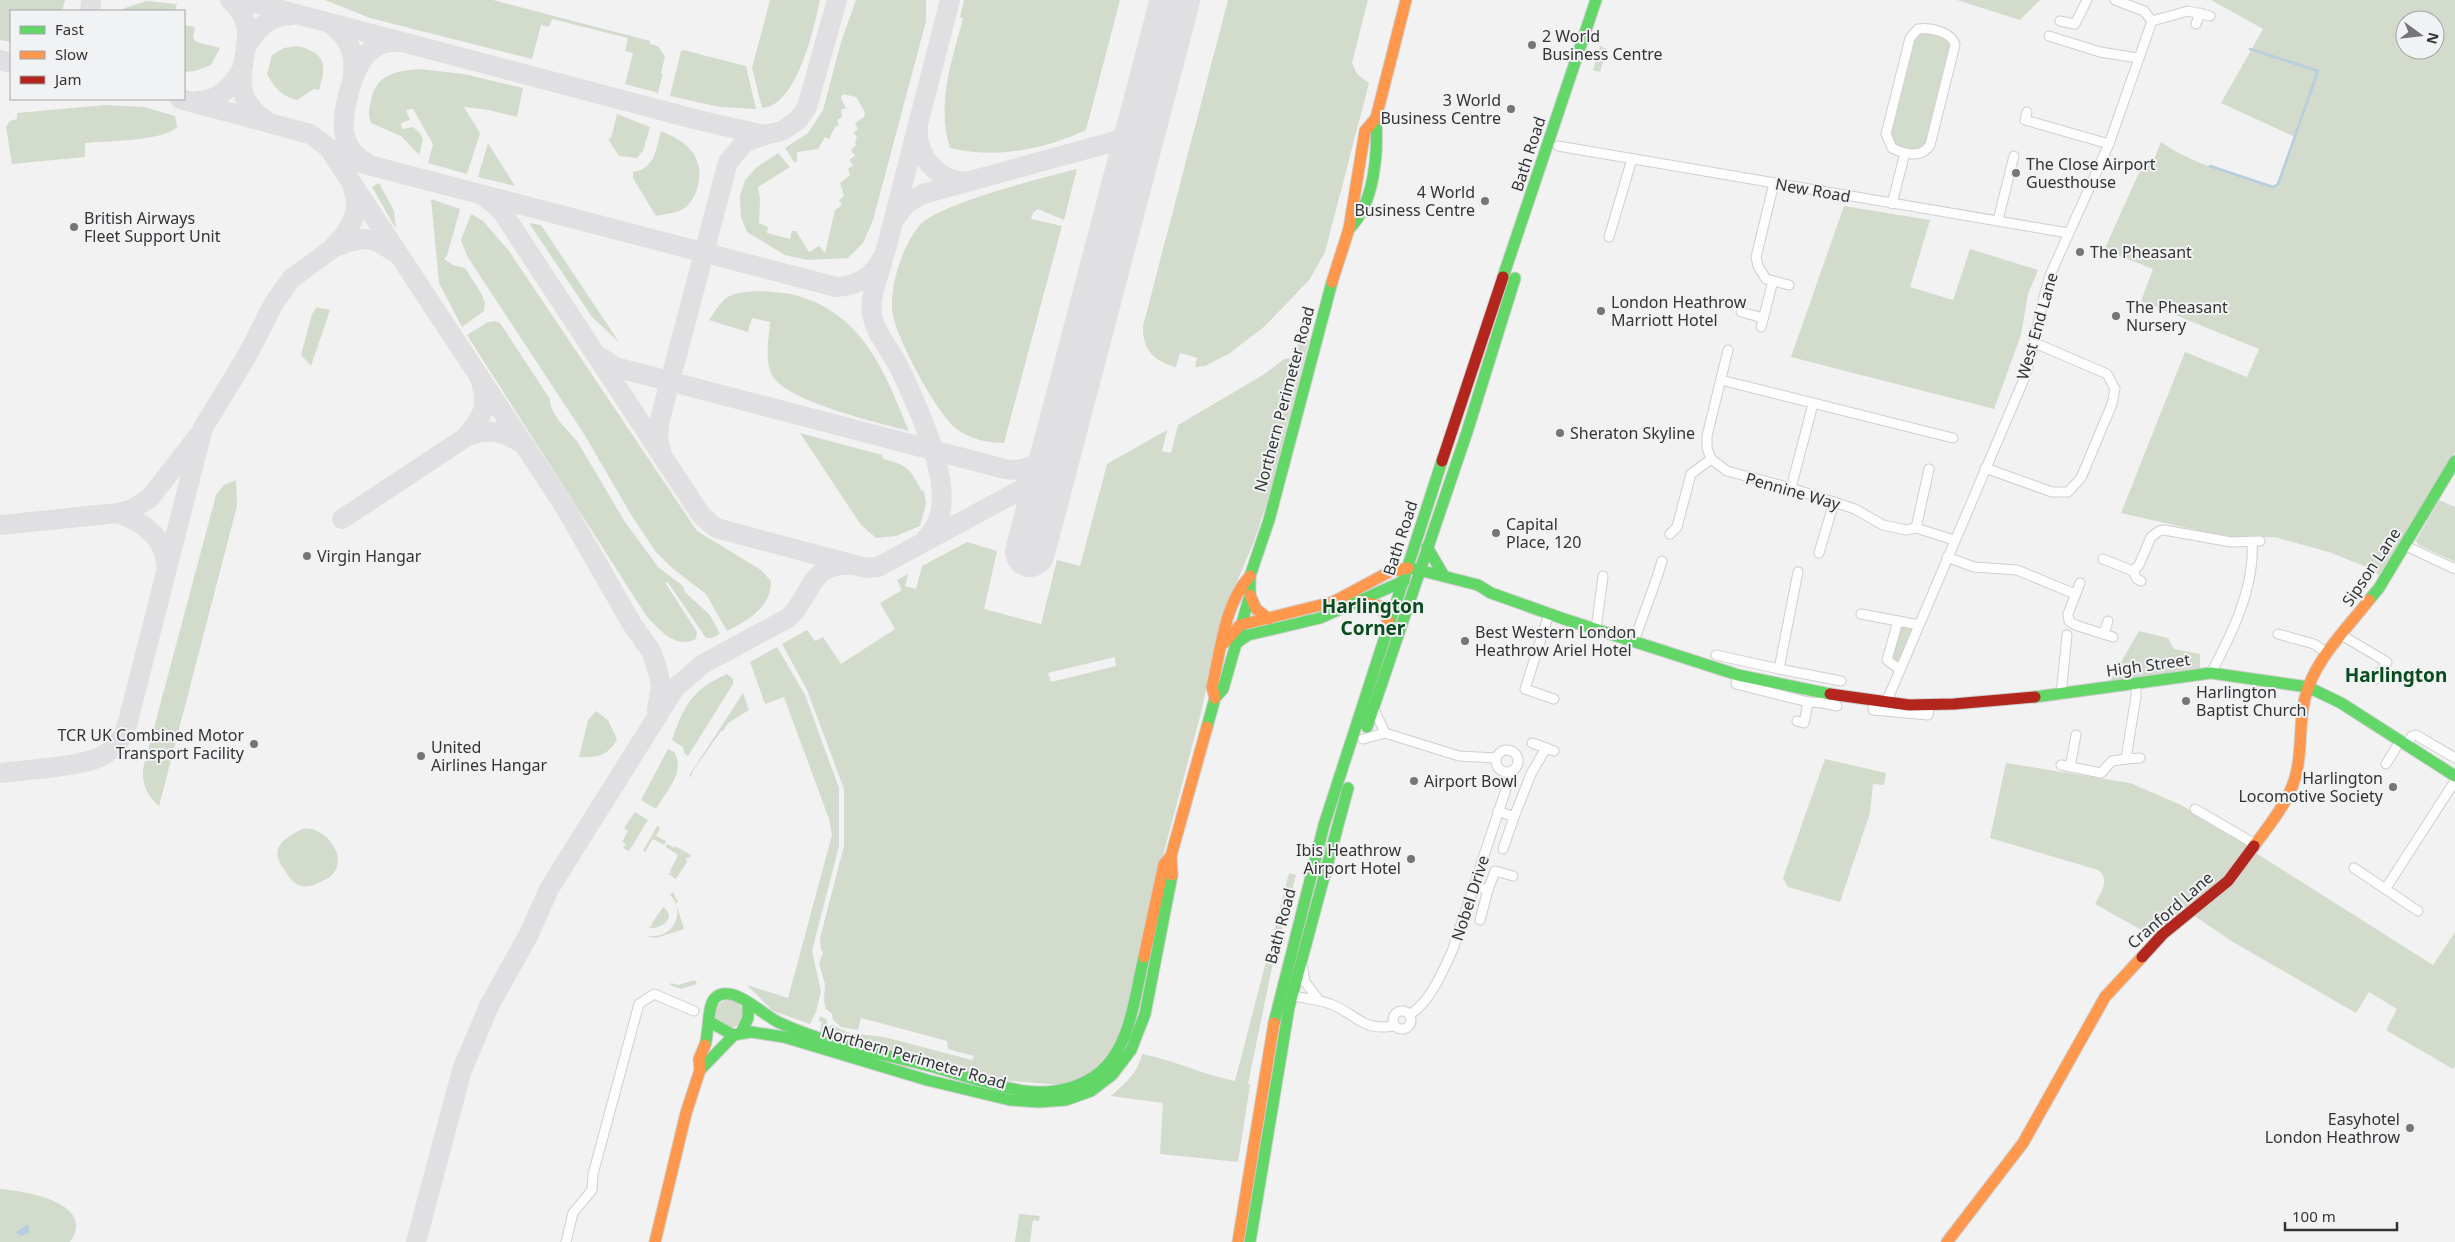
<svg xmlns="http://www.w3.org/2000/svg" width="2455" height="1242" viewBox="0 0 2455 1242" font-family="'Noto Sans',sans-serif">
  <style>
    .green { fill: #d3dbcc; fill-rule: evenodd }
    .water { fill: #b6cedf }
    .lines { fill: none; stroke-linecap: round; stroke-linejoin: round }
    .stream { stroke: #b6cedf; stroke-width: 2.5 }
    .taxiway { stroke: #e0e0e2; stroke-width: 20 }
    .runway { stroke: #e0e0e2; stroke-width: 50 }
    .street-casing { stroke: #cfcfcf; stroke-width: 11 }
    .fast-casing { stroke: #cfcfcf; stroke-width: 13 }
    .slow-casing { stroke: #cfcfcf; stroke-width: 13 }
    .jam-casing { stroke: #cfcfcf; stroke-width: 13 }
    .street { stroke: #fdfdfd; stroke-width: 9 }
    .fast { stroke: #63d668; stroke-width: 11 }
    .slow { stroke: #ff974d; stroke-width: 11 }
    .jam { stroke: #b3261e; stroke-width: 11 }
    .poi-dot { fill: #767678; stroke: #f1f2f4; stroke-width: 2 }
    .labels { text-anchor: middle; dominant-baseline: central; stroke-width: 4; stroke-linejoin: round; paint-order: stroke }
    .poi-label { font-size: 16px; fill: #343435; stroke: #f1f2f4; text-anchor: start }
    .street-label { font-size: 16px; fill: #343435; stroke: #f1f2f4 }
    .quarter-label { font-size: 19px; font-weight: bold; fill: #094d1e; stroke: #f1f2f4 }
  </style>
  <rect width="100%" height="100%" fill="#f2f2f3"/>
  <g class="green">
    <path d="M0,0h65l-3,11h-51v31l-11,-2z"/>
    <path d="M325,0h168l157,41v3l8,2 7,11 -4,16 2,1 -5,19 -33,-9 8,-31 -8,-2 3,-13 -76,-19 -3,8 -8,-2 -9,34 -162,-41z"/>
    <path d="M770,0h50c-6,28 -23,106 -58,108l-10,-40z"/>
    <path d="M856,0h70v21l-53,199 -10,23 -15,15 -41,2 -22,-5 -38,-23 -6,-15 -1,-21 5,-16 12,-13 21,-14 12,14 -32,20 2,13 -1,23 9,4 -1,6 23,6 2,-8h4l13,21 10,-6 6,7 10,-43 7,-5 -3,-5 5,-4 -4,-13 10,-8 -2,-6 5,-4 -4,-5 6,-4 -4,-6 5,-5 -1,-4 2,-3 -3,-6 4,-3 -3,-6 9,-6 1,-5 -9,-15 -13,-3 -2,4 5,10 -5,2 1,7 -5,3 2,5 -4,2 -6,12 -4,-2 -7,12 -21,3v9l-2,2 -10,-15 23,-15 15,-23 19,-71z"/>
    <path d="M964,0h156l-34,130c-43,20 -91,29 -136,18 -14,-44 2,-87 13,-130l-3,-1z"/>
    <path d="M1228,0h140l-16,63 5,11 12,9 -44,169 -15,27 -45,47 -35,27 -25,13 -10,1 2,-9 -17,-5 -4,14c-22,-5 -34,-18 -33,-41z"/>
    <path d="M1957,0h83l-20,20z"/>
    <path d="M2211,0h244v452l-73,126 -11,-9 -42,-17 -55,-15 -43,1 -110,-25 64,-161 62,25 12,-28 -118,-48 12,-32 -49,-19 39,-86 8,3 10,-25c33,23 74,33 112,45l5,-3 17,-47 -74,-34 42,-74zM2405,20h30v30h-30z"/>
    <path d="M146,1l31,3 -2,7h-54l4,-3z"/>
    <path d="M184,25l11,2 -2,10 3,5 24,6 -9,17 -16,6 -11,1z"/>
    <path d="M1921,31l24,5 7,11 -27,101 -10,3 -19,-4 -7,-13 23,-94z"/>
    <path d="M297,46c29,7 30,18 22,44l-5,-1 -17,11c-16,-4 -22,-12 -30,-26l5,-19 12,-7z"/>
    <path d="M1600,46l7,3 -7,23 -7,-2z"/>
    <path d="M683,50l63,16 10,43 -36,-2 -50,-11 11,-45z"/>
    <path d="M419,69l45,5 59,14 -6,29 -28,-7 -25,-3 16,26 -13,41 -39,-11 5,-19 -20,-35 -7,1 4,10 -9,3 1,6 11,-2 7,6 3,7 -4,15 -18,-19 -30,-13c-3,-8 -2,-14 0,-23 5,-26 26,-29 48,-31z"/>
    <path d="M105,105l39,2 31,9 2,11c-13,14 -71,14 -92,16v14l-73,7 -6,-37 4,-6 7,-2v-6z"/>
    <path d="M617,114l33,13 -7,24 -6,7 -18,-2 -11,-17 3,-1z"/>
    <path d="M661,131c12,5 24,11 32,22 11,16 7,41 -7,54 -7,6 -21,7 -30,9l-23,-38v-6c22,-3 23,-23 28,-41z"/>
    <path d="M488,143l27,43 -37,-9z"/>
    <path d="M1077,169l-13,51 -26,-11 -5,4 -2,6 31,7 -58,217c-16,0 -33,-4 -46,-13 -20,-13 -65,-97 -66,-121 -1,-27 10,-61 26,-82 17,-23 128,-50 159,-58z"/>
    <path d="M379,183l15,28 2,18 -24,-42z"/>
    <path d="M431,199l29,10 -13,47 -3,3 9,6 12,3 16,25 4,10 -1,8 -22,16 -23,-44z"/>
    <path d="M1844,206l86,14 -20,67 43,13 17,-51 68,21 -10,24 -7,41 -27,74 -203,-52z"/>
    <path d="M471,214l12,7 26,30 188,280 64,39 10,11c0,27 -23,39 -44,50l-21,-37 -34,-26 -16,-16 -23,-34 -49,-84 -117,-178 -6,-16z"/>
    <path d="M529,223l12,2 78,117 -27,-25z"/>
    <path d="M760,291c12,1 26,1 38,5 66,19 87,77 111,135 -29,-8 -123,-29 -137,-56 -8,-15 -3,-37 -2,-53l-18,-4 -4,14 -39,-12c18,-27 19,-27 51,-29z"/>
    <path d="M317,307l13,3 -19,56 -10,-11 11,-41z"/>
    <path d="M494,321l6,2 50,76c-1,14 18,32 27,42l48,81 33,45 25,19 2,6 25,23 10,19 -8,4h-6l-39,-57 -1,3 31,48 -1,7c-21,10 -35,-8 -49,-22l-180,-282 21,-13z"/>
    <path d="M1307,336l2,5 -41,158 -14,43 -25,58 -10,29 -18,84 -57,214 -14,70 -12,39 -10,19 -13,14 -16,9 -20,7 -58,-5 -181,-49 2,-9 -3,-1 1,-5 6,3 2,7 4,-1 17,8 35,4 88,23 2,-4 -26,-7 -1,-8 -86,-23 -3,12 -17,-3 -8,-7 -1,-6 -6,-5 -2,-8 1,-17 -6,-20 4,-12 -2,-2 -1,-12 24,-92v-57l-37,-99 -25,-46 25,-14 8,11 8,-4 18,27 54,-35 -15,-26 22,-13 -5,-10 11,-6 -3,12 11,3 6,-23 45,-24 30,9 -13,58 57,15 16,-64 23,6 27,-102 60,-34 -5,21 9,2 7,-28 85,-50 21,-16 8,-1 6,-14zM1115,657l1,9 -65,16 -3,-9z"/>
    <path d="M800,433l82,22 1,4c24,6 27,9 38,31l3,1 2,13 -6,22 -24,10 -20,2 -15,-13z"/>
    <path d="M236,480l1,26 -78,300c-12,-10 -17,-21 -16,-37l73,-274 8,-10z"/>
    <path d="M2439,500l16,7v55l-36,-17 -3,-4z"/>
    <path d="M1903,625l8,2 2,6 -12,27 -6,3 -4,-3 9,-31z"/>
    <path d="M2139,631l29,7 6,11 26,5v15l-90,12z"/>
    <path d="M777,647l28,48 34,93v58l-27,105 9,40 -5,21 -6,12 -37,-13 -26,-26 41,13 44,-163 -3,-16 -45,-122 -19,7 -15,-42z"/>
    <path d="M727,674l6,5v5l-45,72 -4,-3 -1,-6 -11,-7c12,-34 19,-50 55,-66z"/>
    <path d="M743,693l6,17 -21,13 -5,8h-2l-28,40 -2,6 -2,-1z"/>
    <path d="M596,711l12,9 9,19c-9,17 -20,19 -38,18l9,-37z"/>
    <path d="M668,749l6,3c12,20 -8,40 -18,57l-15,-9z"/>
    <path d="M1825,759l61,14 -2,12 -11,-1 -3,29 -30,89 -52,-15 -5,-9z"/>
    <path d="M2006,763l124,20 51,22 70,41 -38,43 -61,47 -57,-32c5,-10 16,-25 3,-34l-108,-32z"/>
    <path d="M635,812l13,8 -19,31 -6,-3 3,-4 -4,-2 6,-11 -4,-3z"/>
    <path d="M657,826l3,2 -4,8 10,5 -2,4 -11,-6 -8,13 -2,-1z"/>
    <path d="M302,829c22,-5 48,29 30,46 -4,4 -10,6 -14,8 -6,3 -12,5 -19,2 -6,-2 -10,-8 -13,-13 -18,-23 -5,-32 16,-43z"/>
    <path d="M667,844l7,4 1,-2 16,9 -2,3h-3l1,4 -11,17 -8,-5 3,-1 -1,-2 8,-16 -12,-8z"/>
    <path d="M2256,853l177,112 22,-33v134l-2,3 -67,-39 11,-21 -28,-17 -13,21 -123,-71 -40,-27 28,-20z"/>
    <path d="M1289,873l7,2 -25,97 -23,112 2,1 -12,77 -78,-8 3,-51 -52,-7c13,-12 28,-24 31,-42 32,6 61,21 93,27z"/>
    <path d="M673,892l5,10 -2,1 8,26 -28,9 -10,-2c6,0 12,1 19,-3 14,-7 17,-27 5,-38z"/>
    <path d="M663,907c15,10 -2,23 -15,21l3,-1 1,-4z"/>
    <path d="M695,980l2,4 -16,5 -11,-4 1,-2 7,2z"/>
    <circle cx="729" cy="1014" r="14"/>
    <path d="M0,1189c26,2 97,14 70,53h-70z"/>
    <path d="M1019,1214l21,2 -1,5 -6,-1 -3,22h-15z"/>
  </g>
  <path class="water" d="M28,1224l2,10 -3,-1 -6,3 -2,-2 -5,-1z"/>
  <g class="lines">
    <path class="stream" d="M2210,166l63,21 5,-3 40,-113 -68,-22"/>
    <g class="taxiway">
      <path d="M230,0c45,38 -20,82 35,120"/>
      <path d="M243,0l455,120 66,15 18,-4 16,-11 9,-13 30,-107"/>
      <path d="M90,11l1,-11"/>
      <path d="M329,23c18,12 27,29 24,51"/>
      <path d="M247,45c11,-18 24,-30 46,-30"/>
      <path d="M0,60l11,3"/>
      <path d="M180,99l130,35 27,20 16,7 483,126c24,-1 39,-13 49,-34l65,-253"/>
      <path d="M196,101c21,0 34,-12 45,-30"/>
      <path d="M918,131c0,28 20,49 48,51"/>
      <path d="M330,150l235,357 67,117 19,27 6,17 4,17 -4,25"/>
      <path d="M367,163c-30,-16 -25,-44 -18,-71 6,-24 19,-53 49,-50"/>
      <path d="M484,196l17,14 200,305 15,13 150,40 12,-1 159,-86 9,-8 9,-14"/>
      <path d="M895,218l12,-15 16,-9 193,-53 15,-9 14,-20"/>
      <path d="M334,246c16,-15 28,-36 19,-58"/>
      <path d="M882,263c-4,15 -13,35 -10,52 4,19 17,33 26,50 17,35 52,110 42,148 -2,12 -9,21 -17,29"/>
      <path d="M600,357l15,10 390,102c25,4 42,-9 55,-29"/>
      <path d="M466,437c17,-21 22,-29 15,-55"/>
      <path d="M661,449l-3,-8 1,-18 69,-261 17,-20 19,-7"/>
      <path d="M118,513c25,9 48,24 48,53"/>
      <path d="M342,519l124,-82c22,-10 38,-5 57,7"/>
      <path d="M0,525l118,-12 14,-4 18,-11 48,-62"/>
      <path d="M0,773c25,-3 79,-6 100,-16 13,-6 23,-18 27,-32l76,-297 45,-74 26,-51 17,-24 42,-31 18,-7 13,-2 12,2 22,13"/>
      <path d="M416,1242l46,-172 27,-64 40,-72 20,-45 126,-201 28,-24 85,-46c26,-23 19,-57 68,-53"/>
    </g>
    <path class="runway" d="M1030,552l145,-552"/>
    <g class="street-casing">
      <g id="street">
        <path d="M2115,0l29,11 8,10"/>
        <path d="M2060,21l15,3 12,-24"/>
        <path d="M2152,21l36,-10 22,5"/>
        <path d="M2196,24l4,-11"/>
        <path d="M1918,29c12,-2 34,3 37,16l-25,100c-9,14 -26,9 -38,3l-6,-14 24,-96z"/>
        <path d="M2049,36l51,16 38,6"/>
        <path d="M2027,112l-2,8 84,24"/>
        <path d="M1558,146l510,87"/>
        <path d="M1774,183l-18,74 2,9 8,13 23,6"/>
        <path d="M1892,204l13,-51"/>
        <path d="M1998,220l16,-64"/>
        <path d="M1609,237l23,-78"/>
        <path d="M1741,312l22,6"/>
        <path d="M1761,327l12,-46"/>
        <path d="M1728,350l-21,86v12l4,11 16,12 64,17 64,21 28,16 23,5 10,-2 38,12"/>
        <path d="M1721,380l232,58"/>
        <path d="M1985,468l67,24h16l13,-14 31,-74 3,-15 -8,-15 -72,-31"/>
        <path d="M1791,488l22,-84"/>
        <path d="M1916,528l13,-59"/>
        <path d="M1670,534l7,-7 14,-53 20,-15"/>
        <path d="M2406,546l49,23"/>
        <path d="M1819,553l15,-51"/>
        <path d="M1947,557l27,10 43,3 58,24"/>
        <path d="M2103,559l30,12 6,-6 12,-28 8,-6 5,-1 67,12 29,-1"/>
        <path d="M2133,571l4,8 4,2"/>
        <path d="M2080,583l-12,31 1,7 6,4 38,12"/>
        <path d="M1549,614l-24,75 29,10"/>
        <path d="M1861,614l58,11"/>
        <path d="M1898,621l-11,39 12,9"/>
        <path d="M1596,629l7,-53"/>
        <path d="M2104,634l4,-13"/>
        <path d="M2278,634l36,10 13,9"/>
        <path d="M2343,636l44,26 -11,17"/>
        <path d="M1634,642c9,-28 20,-53 28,-81"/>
        <path d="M1716,655l63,14 62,12"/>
        <path d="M1779,669l19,-97"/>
        <path d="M2211,673c21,-39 44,-86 41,-131"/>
        <path d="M1738,675l-2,9 72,18"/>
        <path d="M2061,695l6,-60"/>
        <path d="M1824,699l-1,4 14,3"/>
        <path d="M1874,701l-1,9 55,5 1,-10"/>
        <path d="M1886,703l138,-324c12,-35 15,-71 27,-106l58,-129 43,-123"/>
        <path d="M1374,709l11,24"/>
        <path d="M1797,721l7,2 4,-21 15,1"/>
        <path d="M1363,739l22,-6 74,23 37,2"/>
        <path d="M1532,743l14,5"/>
        <path d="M2406,745l6,-9 4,-1 39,23"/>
        <circle cx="1507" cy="761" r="11"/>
        <path d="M2126,759l14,-1"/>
        <path d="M2386,764l14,-23"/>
        <path d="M2061,765l40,8 11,-12 14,-2 10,-63v-13"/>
        <path d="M2070,767l6,-32"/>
        <path d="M2195,809l60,35"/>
        <path d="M1498,811l16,6 17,-43 15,-26 8,3"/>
        <path d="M1503,849l11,-32"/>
        <path d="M2354,868l64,43"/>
        <path d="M1475,886l13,4 7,-19 18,5"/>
        <path d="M2386,888l69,-107"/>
        <path d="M1480,920l8,-30"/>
        <path d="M1303,969l2,13 13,17"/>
        <path d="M1290,995c15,4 29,4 43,10 27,12 29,26 62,21"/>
        <circle cx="1402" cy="1020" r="9"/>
        <path d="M1409,1015c21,-12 34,-44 44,-66l59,-178"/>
        <path d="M566,1242l7,-29 19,-23 1,-16 46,-170 15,-10 40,17"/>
      </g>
    </g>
    <g class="fast-casing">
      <g id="fast">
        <path d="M1349,229c26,-26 29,-76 27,-111"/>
        <path d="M1503,277l93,-277"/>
        <path d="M1427,547l17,29"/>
        <path d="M1411,568l67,17 13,8 73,26 174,56 92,19"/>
        <path d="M2369,600l10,-12 76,-127"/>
        <path d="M1235,644l13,-9 72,-17 84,-37"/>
        <path d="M2035,697l176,-24 97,14 33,16 114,73"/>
        <path d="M1207,727l8,-29 8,-9 27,-94v-19l19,-56 63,-238"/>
        <path d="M1367,727l100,-295 48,-154"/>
        <path d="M710,1022l23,13 18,-3 33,5 143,43 83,20 29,2 27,-2 25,-9 21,-16 19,-25 14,-36 27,-139"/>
        <path d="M1274,1023l50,-198 118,-364"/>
        <path d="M741,1033l7,-15v-15"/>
        <path d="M705,1045c4,-11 2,-39 10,-47 16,-16 48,17 63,24 45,22 103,31 152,44 33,9 80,27 114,26 21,-1 40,-7 56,-20 31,-26 35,-78 44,-115"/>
        <path d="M700,1070l34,-35"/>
        <path d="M1250,1242l39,-235 59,-219"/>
      </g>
    </g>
    <g class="slow-casing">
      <g id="slow">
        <path d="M1332,282l17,-53 16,-98 11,-13 30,-118"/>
        <path d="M1250,595l6,14 13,10"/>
        <path d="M1360,601l20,5 9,16"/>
        <path d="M1224,643l16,-18 93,-23 56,-30 19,-4"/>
        <path d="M1215,698l-3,-11c9,-37 12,-83 38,-111"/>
        <path d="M2254,846c16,-22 38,-48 43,-76 5,-23 2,-49 8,-72 9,-38 41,-68 64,-98"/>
        <path d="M1172,875l-1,-19 36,-129"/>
        <path d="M1144,957l20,-93 7,-8"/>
        <path d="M655,1242l31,-129 14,-43 -1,-11 6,-14"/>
        <path d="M1238,1242l36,-219"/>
        <path d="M1947,1242l76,-99 82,-146 37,-40"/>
      </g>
    </g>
    <g class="jam-casing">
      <g id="jam">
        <path d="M1442,461l61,-184"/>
        <path d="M1830,694l79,11 45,-1 81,-7"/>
        <path d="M2142,957l21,-23 65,-53 26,-35"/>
      </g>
    </g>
    <use href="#street" class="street"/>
    <use href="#fast" class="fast"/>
    <use href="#slow" class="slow"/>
    <use href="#jam" class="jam"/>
  </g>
  <g class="poi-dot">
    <circle cx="1532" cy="45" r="5"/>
    <circle cx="1511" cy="109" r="5"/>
    <circle cx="2016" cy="173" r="5"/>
    <circle cx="1485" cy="201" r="5"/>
    <circle cx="74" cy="227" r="5"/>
    <circle cx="2080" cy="252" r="5"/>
    <circle cx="1601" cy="311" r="5"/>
    <circle cx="2116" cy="316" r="5"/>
    <circle cx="1560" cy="433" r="5"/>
    <circle cx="1496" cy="533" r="5"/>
    <circle cx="307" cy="556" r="5"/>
    <circle cx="1465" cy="641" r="5"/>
    <circle cx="2186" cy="701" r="5"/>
    <circle cx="254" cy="744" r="5"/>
    <circle cx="421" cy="756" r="5"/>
    <circle cx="1414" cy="781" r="5"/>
    <circle cx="2393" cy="787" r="5"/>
    <circle cx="1411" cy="859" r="5"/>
    <circle cx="2410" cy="1128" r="5"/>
  </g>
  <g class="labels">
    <g class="poi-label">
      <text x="1542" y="36">2 World<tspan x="1542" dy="18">Business Centre</tspan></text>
      <text x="1501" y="100" text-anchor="end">3 World<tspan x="1501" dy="18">Business Centre</tspan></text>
      <text x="2026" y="164">The Close Airport<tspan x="2026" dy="18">Guesthouse</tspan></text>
      <text x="1475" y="192" text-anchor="end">4 World<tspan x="1475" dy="18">Business Centre</tspan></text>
      <text x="84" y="218">British Airways<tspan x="84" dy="18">Fleet Support Unit</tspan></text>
      <text x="2090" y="252">The Pheasant</text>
      <text x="1611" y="302">London Heathrow<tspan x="1611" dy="18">Marriott Hotel</tspan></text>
      <text x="2126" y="307">The Pheasant<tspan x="2126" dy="18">Nursery</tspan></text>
      <text x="1570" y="433">Sheraton Skyline</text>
      <text x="1506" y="524">Capital<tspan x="1506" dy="18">Place, 120</tspan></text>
      <text x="317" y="556">Virgin Hangar</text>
      <text x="1475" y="632">Best Western London<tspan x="1475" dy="18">Heathrow Ariel Hotel</tspan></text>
      <text x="2196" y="692">Harlington<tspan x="2196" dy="18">Baptist Church</tspan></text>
      <text x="244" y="735" text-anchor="end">TCR UK Combined Motor<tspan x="244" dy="18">Transport Facility</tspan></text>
      <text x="431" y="747">United<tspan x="431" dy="18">Airlines Hangar</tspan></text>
      <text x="2383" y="778" text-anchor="end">Harlington<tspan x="2383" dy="18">Locomotive Society</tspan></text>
      <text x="1424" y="781">Airport Bowl</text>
      <text x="1401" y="850" text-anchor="end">Ibis Heathrow<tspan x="1401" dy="18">Airport Hotel</tspan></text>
      <text x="2400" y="1119" text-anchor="end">Easyhotel<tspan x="2400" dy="18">London Heathrow</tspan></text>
    </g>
    <g class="street-label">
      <text transform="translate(1528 154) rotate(-72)">Bath Road</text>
      <text transform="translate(1813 190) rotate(10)">New Road</text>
      <text transform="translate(2037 326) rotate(-74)">West End Lane</text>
      <text transform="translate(1284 399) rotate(-75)">Northern Perimeter Road</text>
      <text transform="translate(1793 491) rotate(16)">Pennine Way</text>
      <text transform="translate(1400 538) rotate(-72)">Bath Road</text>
      <text transform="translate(2371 567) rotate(-56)">Sipson Lane</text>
      <text transform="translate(2148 665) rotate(-8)">High Street</text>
      <text transform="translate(1470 898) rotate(-72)">Nobel Drive</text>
      <text transform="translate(2170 910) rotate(-41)">Cranford Lane</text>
      <text transform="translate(1280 926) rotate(-75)">Bath Road</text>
      <text transform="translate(914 1057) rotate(16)">Northern Perimeter Road</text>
    </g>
    <g class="quarter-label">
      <text x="1373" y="606">Harlington<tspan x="1373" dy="22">Corner</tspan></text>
      <text x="2396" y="675">Harlington</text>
    </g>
  </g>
  <rect x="10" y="10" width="175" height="90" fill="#f1f2f4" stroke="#a5a6a8"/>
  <rect x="20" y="26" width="25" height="8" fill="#63d668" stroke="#a5a6a8"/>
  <text x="55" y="35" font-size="15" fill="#343435">Fast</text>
  <rect x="20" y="51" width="25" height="8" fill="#ff974d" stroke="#a5a6a8"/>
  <text x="55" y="60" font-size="15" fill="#343435">Slow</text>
  <rect x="20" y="76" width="25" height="8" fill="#b3261e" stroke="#a5a6a8"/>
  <text x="55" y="85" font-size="15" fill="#343435">Jam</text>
  <g transform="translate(2420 35) rotate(105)"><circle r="24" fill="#f1f2f4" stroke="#a5a6a8"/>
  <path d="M0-4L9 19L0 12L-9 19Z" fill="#767678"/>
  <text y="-8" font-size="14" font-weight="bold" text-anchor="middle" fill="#343435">N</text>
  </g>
  <path d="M2285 1222v8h112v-8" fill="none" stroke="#343435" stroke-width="2.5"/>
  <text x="2292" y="1222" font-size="15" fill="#343435" stroke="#f1f2f4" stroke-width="4" paint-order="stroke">100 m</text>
</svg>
